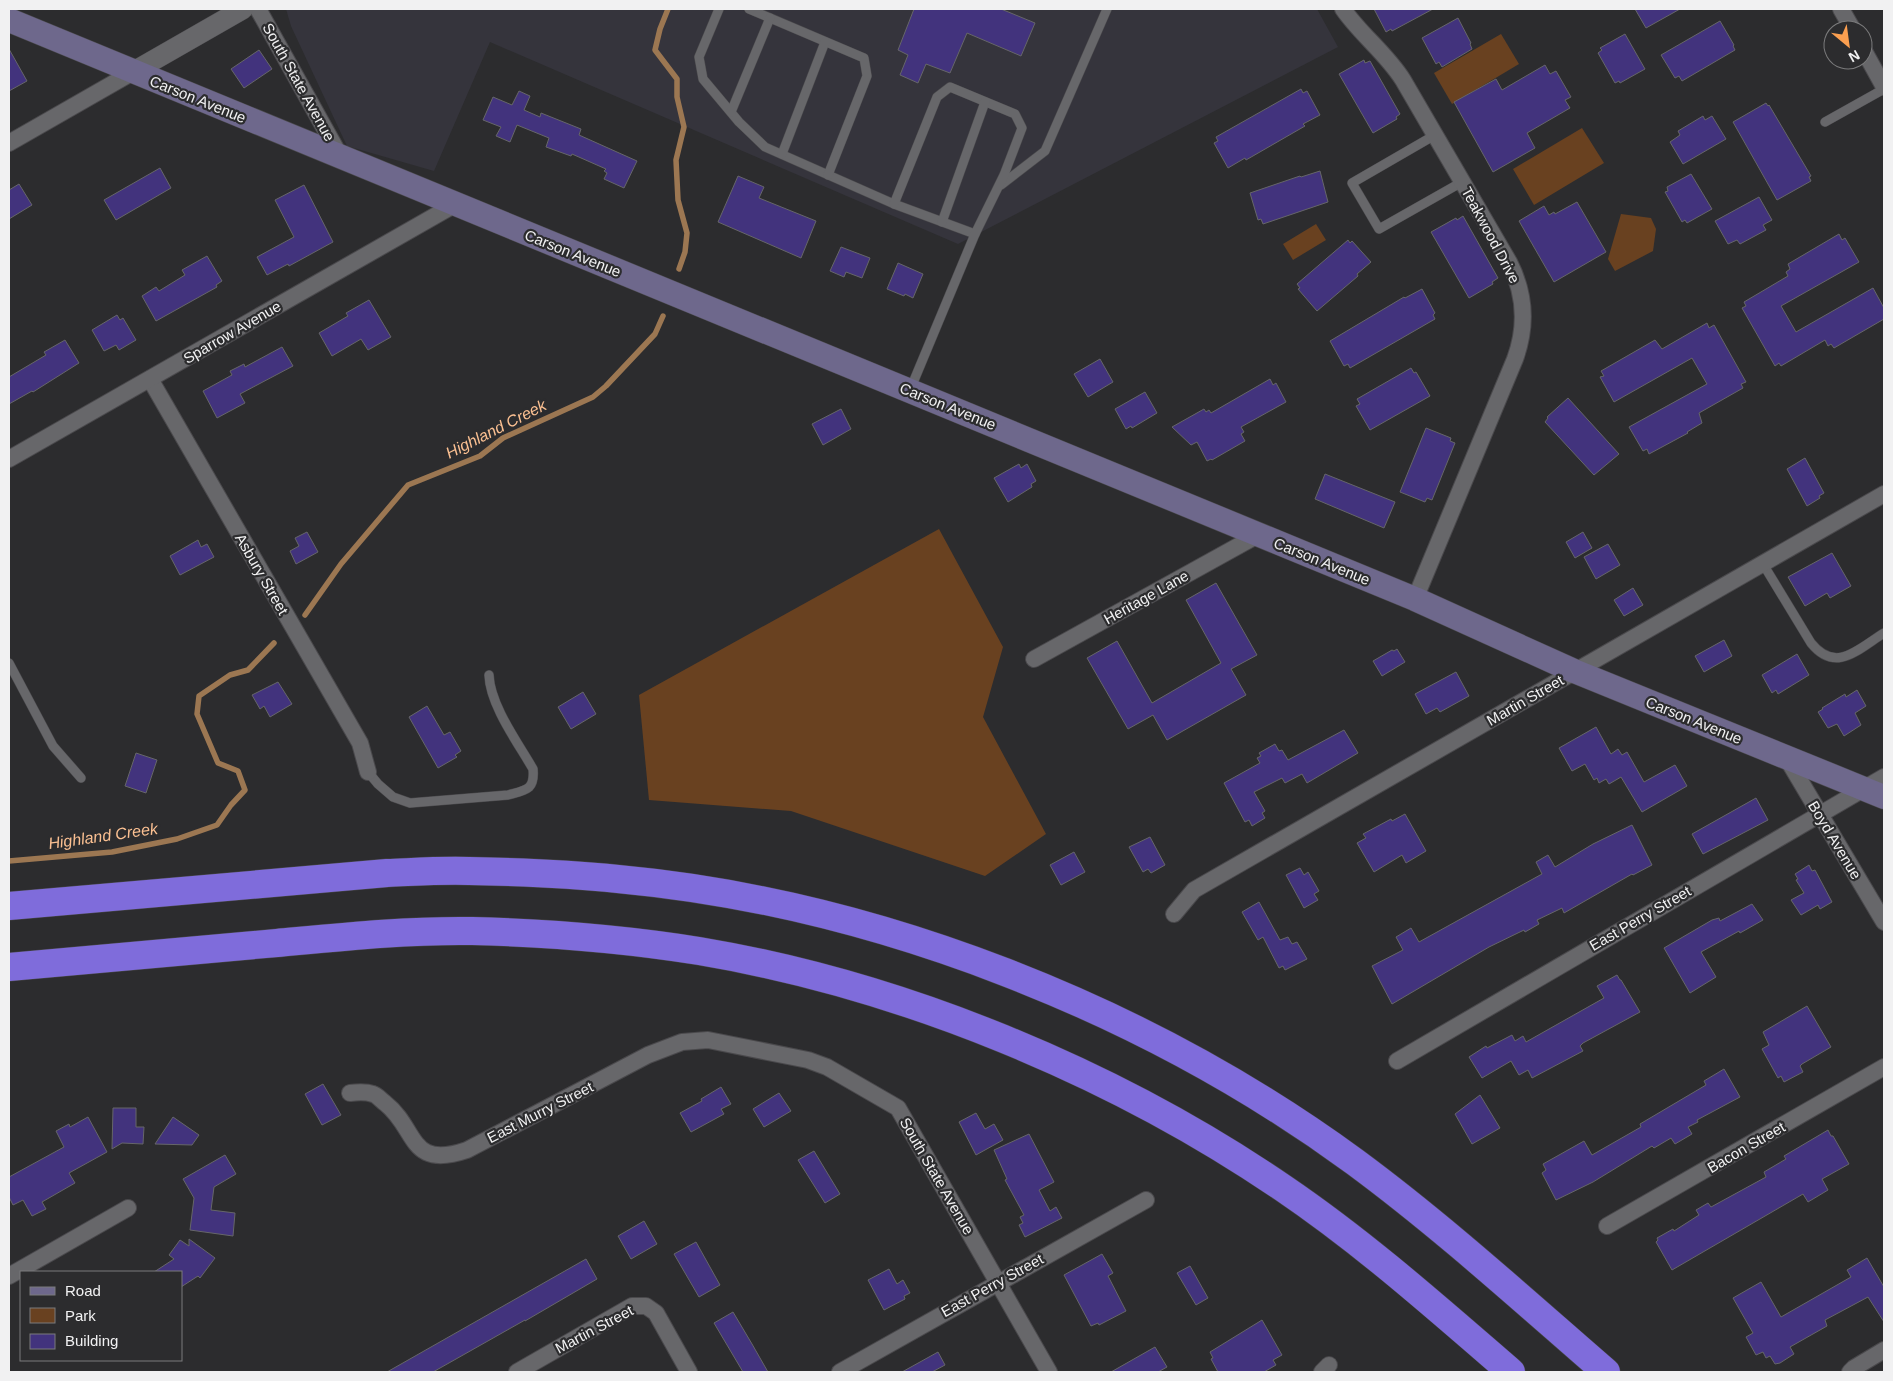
<svg xmlns="http://www.w3.org/2000/svg" width="1893" height="1381" viewBox="0 0 1893 1381" font-family="Arial,sans-serif">
  <style>
    .built { fill: #35343c }
    .green { fill: #694120 }
    .lines { fill: none; stroke-linecap: round; stroke-linejoin: round }
    .stream { stroke: #9c7752; stroke-width: 5.5 }
    .building { fill: #42337d; stroke: #666669 }
    .service-casing { stroke: #4a494c; stroke-width: 10 }
    .minor-casing { stroke: #4a494c; stroke-width: 18 }
    .tertiary-casing { stroke: #4a494c; stroke-width: 21 }
    .secondary-casing { stroke: #4a494c; stroke-width: 25 }
    .motorway-casing { stroke: #4a494c; stroke-width: 29 }
    .service { stroke: #67676a; stroke-width: 9 }
    .minor { stroke: #67676a; stroke-width: 16 }
    .tertiary { stroke: #67676a; stroke-width: 20 }
    .secondary { stroke: #6e688c; stroke-width: 24 }
    .motorway { stroke: #7f6cdb; stroke-width: 28 }
    .labels { text-anchor: middle; dominant-baseline: central; stroke-width: 4.5; stroke-linejoin: round; paint-order: stroke }
    .street-label { font-size: 15px; fill: #f1f1f2; stroke: #2c2c2e }
    .water-label { font-size: 16px; font-style: italic; fill: #fbc092; stroke: #2c2c2e }
  </style>
  <rect width="100%" height="100%" fill="#2c2c2e"/>
  <path class="built" d="M286,9h1031l21,38 -380,197 -468,-202 -56,129 -87,-25 -56,-120z"/>
  <g class="green">
    <path d="M1501,34l18,30 -67,40 -18,-31z"/>
    <path d="M1582,128l22,35 -70,42 -21,-36z"/>
    <path d="M1621,214l30,4 5,11 -3,22 -38,20 -7,-12z"/>
    <path d="M1316,224l10,16 -33,20 -10,-16z"/>
    <path d="M939,529l64,118 -20,70 63,117 -61,42 -194,-65 -142,-11 -10,-105z"/>
  </g>
  <g class="lines">
    <g class="stream">
      <path d="M668,9l-8,20 -5,21 22,29v18l7,30 -8,33 2,40 9,33 -2,19 -6,17"/>
      <path d="M305,615l36,-51 67,-79 72,-29 23,-18 90,-41 13,-11 49,-52 8,-18"/>
      <path d="M9,861l103,-9 65,-13 40,-14 14,-20 14,-15 -7,-19 -20,-8 -21,-49 2,-18 31,-21 18,-5 26,-27"/>
    </g>
  </g>
  <g class="building">
    <path d="M914,9h87l34,14 -14,33 -54,-23 -17,40 -24,-9 -8,19 -18,-8 8,-20 -10,-5z"/>
    <path d="M1374,9h59l-41,22 -1,-2 -5,3z"/>
    <path d="M1635,9h45l-34,19z"/>
    <path d="M1458,18l13,25 -1,1 2,5 -30,18 -3,-5 -3,2 -14,-26z"/>
    <path d="M1720,21l14,24 -1,1 2,4 -53,31 -3,-5 -4,2 -14,-23z"/>
    <path d="M1625,34l20,35 -25,14 -1,-2 -4,2 -17,-30 4,-3 -2,-2z"/>
    <path d="M9,49l18,32 -18,10z"/>
    <path d="M259,50l13,19 -28,19 -13,-19z"/>
    <path d="M1364,60l1,3 5,-2 30,53 -4,3 1,2 -24,14 -34,-59z"/>
    <path d="M1545,65l5,9 6,-3 15,26 -6,3 5,8 -43,25 8,15 -42,24 -39,-70 42,-23 6,11z"/>
    <path d="M1301,89l2,4 4,-2 13,24 -17,9 2,2 -59,34 -1,-2 -17,10 -14,-25 4,-2 -2,-4z"/>
    <path d="M519,91l11,5 -6,14 16,7 1,-4 40,16 -2,6 58,26 -13,27 -20,-9 3,-6 -3,-2 2,-2 -34,-15 -1,2 -25,-9 3,-9 -32,-13 -7,17 -14,-6 5,-9 -18,-7 10,-23 19,8z"/>
    <path d="M1766,103l2,3 1,-1 42,71 -2,1 2,4 -34,19 -44,-78z"/>
    <path d="M1703,116l2,4 7,-4 14,23 -43,25 -13,-22 10,-7 -2,-4z"/>
    <path d="M160,168l11,20 -55,32 -12,-20z"/>
    <path d="M1320,171l8,31 -65,22 -2,-5 -3,1 -8,-27 50,-17 1,1z"/>
    <path d="M1691,174l21,35 -25,14 -2,-3 -3,2 -17,-30 3,-1 -1,-4z"/>
    <path d="M738,176l26,11 -5,11 57,23 -15,37 -83,-36z"/>
    <path d="M19,184l13,21 -23,14v-29z"/>
    <path d="M304,185l29,57 -44,24 -1,-2 -21,11 -10,-18 37,-20 -19,-37z"/>
    <path d="M1759,197l13,23 -9,5 3,5 -26,14 -3,-4 -9,4 -13,-23z"/>
    <path d="M1577,202l29,50 -52,30 -35,-61 25,-15 5,9 5,-3 1,2z"/>
    <path d="M1463,216l35,62 -6,4 1,2 -24,14 -38,-66 25,-14 1,2z"/>
    <path d="M1839,234l3,6 3,-2 14,24 -78,44 15,26 77,-44 11,20v11l-50,29 -3,-4 -3,2 -3,-6 -44,26 -2,-3 -4,3 -33,-58 4,-2 -2,-4 44,-26 -2,-4 4,-3 -2,-5z"/>
    <path d="M1348,240l2,3 2,-2 19,21 -14,12 1,2 -41,35 -19,-22 2,-1 -3,-4z"/>
    <path d="M841,247l29,11 -8,20 -16,-6 -2,5 -14,-6z"/>
    <path d="M207,256l15,25 -6,4 1,2 -61,34 -14,-25 14,-9 3,4 26,-16 -3,-5z"/>
    <path d="M898,263l25,11 -10,24 -8,-4 -1,2 -17,-7z"/>
    <path d="M1422,289l13,24 -2,2 2,4 -85,49 -2,-4 -4,2 -14,-25 74,-44 1,1z"/>
    <path d="M369,300l22,37 -23,13 -7,-11 -29,17 -13,-23 29,-17 -2,-3z"/>
    <path d="M117,315l3,5 3,-2 13,22 -17,10 -3,-5 -12,6 -12,-21z"/>
    <path d="M1707,323l2,5 5,-3 32,57 -5,2 2,4 -44,25 3,10 -15,9 1,1 -39,21 -2,-5 -4,2 -14,-24 78,-43 -15,-26 -78,44 -14,-25 4,-1 -3,-5 54,-31 7,9z"/>
    <path d="M65,340l14,23 -46,29 -1,-1 -23,13v-27l37,-22 -2,-3z"/>
    <path d="M282,347l11,19 -53,28 5,9 -28,15 -14,-27 29,-16 -2,-4 14,-7 1,3z"/>
    <path d="M1100,359l13,23 -25,15 -14,-23z"/>
    <path d="M1411,368l3,5 2,-1 14,24 -60,34 -14,-24 4,-2 -3,-5z"/>
    <path d="M1270,379l3,6 3,-2 10,19 -45,25 3,5 -3,2 4,7 -33,19 -1,-1 -4,2 -10,-19 -6,3 -19,-18 32,-18 2,3 3,-2 2,3z"/>
    <path d="M1145,392l12,21 -25,15 -1,-2 -5,3 -11,-20z"/>
    <path d="M1568,398l51,56 -25,21 -49,-53 3,-4 -1,-1z"/>
    <path d="M841,409l10,20 -28,16 -11,-21z"/>
    <path d="M1426,428l25,10 -1,3 5,2 -23,57 -5,-2 -2,4 -25,-10z"/>
    <path d="M1805,458l19,35 -5,3 1,2 -13,8 -20,-37z"/>
    <path d="M1019,464l2,4 6,-4 9,17 -5,3 1,3 -24,15 -14,-24z"/>
    <path d="M1325,474l70,28 -11,26 -69,-29z"/>
    <path d="M307,532l11,20 -22,12 -6,-13 9,-5 -4,-8z"/>
    <path d="M1583,532l9,16 -17,10 -9,-16z"/>
    <path d="M198,540l3,7 6,-3 7,13 -34,18 -10,-19z"/>
    <path d="M1608,544l12,21 -24,14 -12,-22z"/>
    <path d="M1832,553l19,33 -21,12 -3,-5 -22,13 -17,-29z"/>
    <path d="M1216,583l41,72 -26,14 15,26 -79,45 -14,-25 -25,14 -41,-71 30,-17 35,62 69,-40 -35,-63z"/>
    <path d="M1633,588l10,17 -19,11 -10,-16z"/>
    <path d="M1724,640l8,16 -28,16 -9,-16z"/>
    <path d="M1397,649l8,13 -23,14 -9,-15 19,-11 2,1z"/>
    <path d="M1797,654l12,21 -31,19 -2,-4 -4,3 -10,-18z"/>
    <path d="M1456,672l13,24 -29,16 -3,-4 -11,6 -11,-20z"/>
    <path d="M278,682l14,22 -22,13 -6,-11 -4,3 -8,-14z"/>
    <path d="M1857,690l9,16 -11,7 6,12 -17,11 -7,-12 -9,4 -10,-16 5,-3 -1,-1 23,-14 1,3z"/>
    <path d="M583,692l13,22 -25,15 -13,-22z"/>
    <path d="M427,706l17,29 6,-3 11,19 -6,4 2,2 -19,11 -29,-51z"/>
    <path d="M1596,727l15,27 7,-5 4,6 5,-3 17,30 31,-17 12,21 -45,26 -21,-35 -12,7 -3,-5 -7,4 -2,-5 -3,2 -9,-16 -13,7 -13,-23z"/>
    <path d="M1344,730l14,23 -51,30 -5,-9 -17,9 -3,-5 -28,14 11,19 -3,2 3,5 -13,8 -3,-6 -4,2 -21,-39 36,-20 -3,-5 4,-2 -2,-3 16,-9 4,7 3,-1 6,10z"/>
    <path d="M136,753l21,7 -11,33 -21,-7z"/>
    <path d="M1756,798l12,22 -65,34 -11,-20z"/>
    <path d="M1405,814l21,37 -20,12 -4,-8 -28,17 -17,-29 9,-5 -3,-4 28,-15 1,2z"/>
    <path d="M1632,825l20,40 -19,10 -1,-1 -68,39 -2,-5 -25,12 2,4 -14,8 -1,-2 -35,17 -97,57 -20,-38 31,-16 -7,-13 15,-9 8,14 123,-68 -6,-12 12,-7 7,12 38,-23z"/>
    <path d="M1150,837l15,28 -14,8 -3,-4 -5,3 -14,-25z"/>
    <path d="M1074,852l11,20 -24,13 -11,-20z"/>
    <path d="M1809,865l3,6 3,-1 17,32 -12,7 -2,-4 -17,10 -10,-15 13,-7 -8,-13 2,-1 -3,-5z"/>
    <path d="M1300,868l4,7 4,-3 11,19 -5,3 4,6 -14,8 -18,-33z"/>
    <path d="M1259,902l21,38 8,-3 4,7 5,-2 10,17 -22,11 -2,-4 -4,2 -16,-31 -5,3 -16,-28z"/>
    <path d="M1752,904l11,16 -23,13 -1,-2 -38,21 15,25 -26,16 -26,-45 48,-28 7,-2 1,3z"/>
    <path d="M1617,975l3,5h1l19,32 -57,31 -3,3 3,5 -51,27 -4,-8 -9,5 -8,-14 -29,17 -13,-21 17,-11 1,2 25,-13 3,6 8,-5 3,6 78,-44 -7,-12z"/>
    <path d="M1807,1006l24,41 -29,17 -2,2 3,6 -19,10 -3,-6 -3,2 -16,-29 7,-4 -6,-13z"/>
    <path d="M1724,1069l16,28 -43,23 1,2 -10,5 4,7 -17,10 -4,-6 -17,10 -2,-2 -59,36 -37,18 -14,-27 4,-3 -3,-6 41,-23 8,14 49,-28 -1,-3 66,-39 -2,-4z"/>
    <path d="M323,1084l18,31 -19,10 -17,-31z"/>
    <path d="M721,1087l10,17 -10,5 3,5 -33,18 -11,-19 22,-12 -1,-2z"/>
    <path d="M779,1093l12,18 -27,16 -11,-18z"/>
    <path d="M1480,1095l20,33 -28,16 -17,-30z"/>
    <path d="M113,1108h23v19h8l-1,17 -21,-1 -10,6z"/>
    <path d="M976,1113l9,16 9,-5 9,16 -27,15 -17,-33z"/>
    <path d="M88,1117l19,35 -38,21 6,10 -33,19 4,7 -14,7 -9,-16 -10,5 -4,-8v-20l55,-30 -8,-16 13,-7 1,3z"/>
    <path d="M173,1117l26,18 -7,10 -37,-1z"/>
    <path d="M1828,1130l3,6h2l16,28 -27,15 6,11 -20,12 -5,-8 -131,76 -16,-28 2,-2 -1,-2 16,-9 1,2 25,-16 -3,-5 12,-7 3,4 55,-30 -2,-5 22,-13 -2,-3z"/>
    <path d="M1029,1134l25,48 -15,8 11,21 6,-4 6,11 -37,19 -6,-12 4,-2 -3,-6 4,-2 -19,-35 2,-1 -13,-29z"/>
    <path d="M814,1151l26,43 -15,9 -27,-43z"/>
    <path d="M225,1155l11,19 -22,13 -3,23 24,3 -2,23 -43,-6 4,-32 -11,-19z"/>
    <path d="M644,1221l13,23 -26,15 -13,-23z"/>
    <path d="M189,1239l26,19 -15,20 -2,-2 -17,11v-15h-27l20,-13 -5,-4 11,-15 9,6z"/>
    <path d="M696,1242l24,43 -21,12 -25,-43z"/>
    <path d="M1102,1254l11,19 -5,3 18,35 -27,14 -1,-2 -7,3 -27,-51z"/>
    <path d="M1867,1258l17,29v35l-16,-25 -43,23 2,6 -37,21 4,7 -14,9 -5,1 -5,-8 -4,2 -3,-6 -7,3 -10,-18 7,-4 -20,-35 28,-16 20,35 70,-40 -4,-7z"/>
    <path d="M586,1259l11,20 -72,42v-1l-92,52h-46z"/>
    <path d="M1190,1266l18,32 -12,7 -19,-32z"/>
    <path d="M889,1269l8,15 6,-4 7,13 -6,3 1,3 -21,11 -16,-30z"/>
    <path d="M733,1312l19,32 16,28h-25l-29,-49z"/>
    <path d="M1262,1320l20,35 -9,5 3,5 -12,7h-46l-7,-13 2,-1 -3,-6z"/>
    <path d="M1155,1347l12,20 -9,5h-47z"/>
    <path d="M938,1352l7,13 -13,7h-30z"/>
  </g>
  <g class="lines">
    <g class="service-casing">
      <g id="service">
        <path d="M719,9l-20,48 4,22 36,43 26,25 129,57 81,30"/>
        <path d="M749,9l115,49 3,18 -39,99"/>
        <path d="M731,112l39,-94"/>
        <path d="M1825,122l59,-33"/>
        <path d="M1435,135l-83,48 27,46 83,-47"/>
        <path d="M782,154l43,-112"/>
        <path d="M1001,185l44,-34 62,-142"/>
        <path d="M894,204l43,-107 13,-10 65,27 7,14 -18,47 -29,59 -65,156"/>
        <path d="M942,222l43,-120"/>
        <path d="M1763,564l48,79c25,31 47,6 73,-10"/>
        <path d="M9,663l44,83 28,32"/>
        <path d="M368,772l10,12 15,13 17,6 98,-8c18,-5 27,-5 25,-26 -15,-26 -43,-64 -44,-94"/>
      </g>
    </g>
    <g class="minor-casing">
      <g id="minor">
        <path d="M258,9l82,147"/>
        <path d="M1343,9c18,26 43,44 60,71l106,182c16,31 18,64 6,97l-100,240"/>
        <path d="M1841,9l12,21"/>
        <path d="M1863,49l21,38"/>
        <path d="M9,143l124,-71"/>
        <path d="M150,379l210,364 8,29"/>
        <path d="M9,459l445,-254"/>
        <path d="M1034,659l224,-124"/>
        <path d="M1786,757l98,165"/>
        <path d="M1174,914l20,-24 690,-396"/>
        <path d="M1397,1061l487,-284"/>
        <path d="M350,1093c7,-1 15,-2 23,1 4,1 8,6 12,9 33,26 23,67 82,47l181,-95 34,-13 26,-2 100,20 19,7 71,41 151,264"/>
        <path d="M1607,1226l277,-159"/>
        <path d="M9,1276l119,-68"/>
        <path d="M517,1372l115,-66h14l10,7 33,59"/>
        <path d="M840,1372l306,-172"/>
        <path d="M1322,1372l7,-7"/>
        <path d="M1850,1372l4,-4 30,-18"/>
      </g>
    </g>
    <g class="tertiary-casing">
      <path id="tertiary" d="M133,72l110,-63"/>
    </g>
    <g class="secondary-casing">
      <path id="secondary" d="M9,20l1406,579 159,72 310,126"/>
    </g>
    <g class="motorway-casing">
      <g id="motorway">
        <path d="M9,906l378,-33c27,-1 54,-3 82,-2 50,1 100,3 149,8 259,24 528,130 737,283 88,65 169,139 251,210"/>
        <path d="M9,967c89,-8 178,-16 268,-24 64,-6 130,-13 195,-12 76,2 152,8 227,20 203,34 414,121 584,237 81,55 154,120 228,184"/>
      </g>
    </g>
    <use href="#service" class="service"/>
    <use href="#minor" class="minor"/>
    <use href="#tertiary" class="tertiary"/>
    <use href="#secondary" class="secondary"/>
    <use href="#motorway" class="motorway"/>
  </g>
  <g class="labels">
    <g class="street-label">
      <text transform="translate(299 82) rotate(61)">South State Avenue</text>
      <text transform="translate(198 99) rotate(22)">Carson Avenue</text>
      <text transform="translate(1491 235) rotate(62)">Teakwood Drive</text>
      <text transform="translate(573 253) rotate(22)">Carson Avenue</text>
      <text transform="translate(232 332) rotate(-30)">Sparrow Avenue</text>
      <text transform="translate(948 406) rotate(22)">Carson Avenue</text>
      <text transform="translate(1322 561) rotate(22)">Carson Avenue</text>
      <text transform="translate(262 574) rotate(60)">Asbury Street</text>
      <text transform="translate(1146 597) rotate(-29)">Heritage Lane</text>
      <text transform="translate(1525 700) rotate(-30)">Martin Street</text>
      <text transform="translate(1694 720) rotate(22)">Carson Avenue</text>
      <text transform="translate(1835 840) rotate(59)">Boyd Avenue</text>
      <text transform="translate(1640 918) rotate(-30)">East Perry Street</text>
      <text transform="translate(540 1112) rotate(-27)">East Murry Street</text>
      <text transform="translate(1746 1147) rotate(-30)">Bacon Street</text>
      <text transform="translate(937 1176) rotate(60)">South State Avenue</text>
      <text transform="translate(992 1285) rotate(-29)">East Perry Street</text>
      <text transform="translate(594 1329) rotate(-28)">Martin Street</text>
    </g>
    <g class="water-label">
      <text transform="translate(496 429) rotate(-27)">Highland Creek</text>
      <text transform="translate(103 836) rotate(-8)">Highland Creek</text>
    </g>
  </g>
  <rect width="1893" height="1381" fill="none" stroke="#f1f1f2" stroke-width="20"/>
  <rect x="20" y="1271" width="162" height="90" fill="#2c2c2e" stroke="#7b7b7c"/>
  <rect x="30" y="1287" width="25" height="8" fill="#6e688c" stroke="#7b7b7c"/>
  <text x="65" y="1296" font-size="15" fill="#f1f1f2">Road</text>
  <rect x="30" y="1308" width="25" height="15" fill="#694120" stroke="#7b7b7c"/>
  <text x="65" y="1321" font-size="15" fill="#f1f1f2">Park</text>
  <rect x="30" y="1334" width="25" height="15" fill="#42337d" stroke="#7b7b7c"/>
  <text x="65" y="1346" font-size="15" fill="#f1f1f2">Building</text>
  <g transform="translate(1848 45) rotate(151)"><circle r="24" fill="#2c2c2e" stroke="#7b7b7c"/>
  <path d="M0-4L9 19L0 12L-9 19Z" fill="#fb9f50"/>
  <text y="-8" font-size="14" font-weight="bold" text-anchor="middle" fill="#f1f1f2">N</text>
  </g>
</svg>
